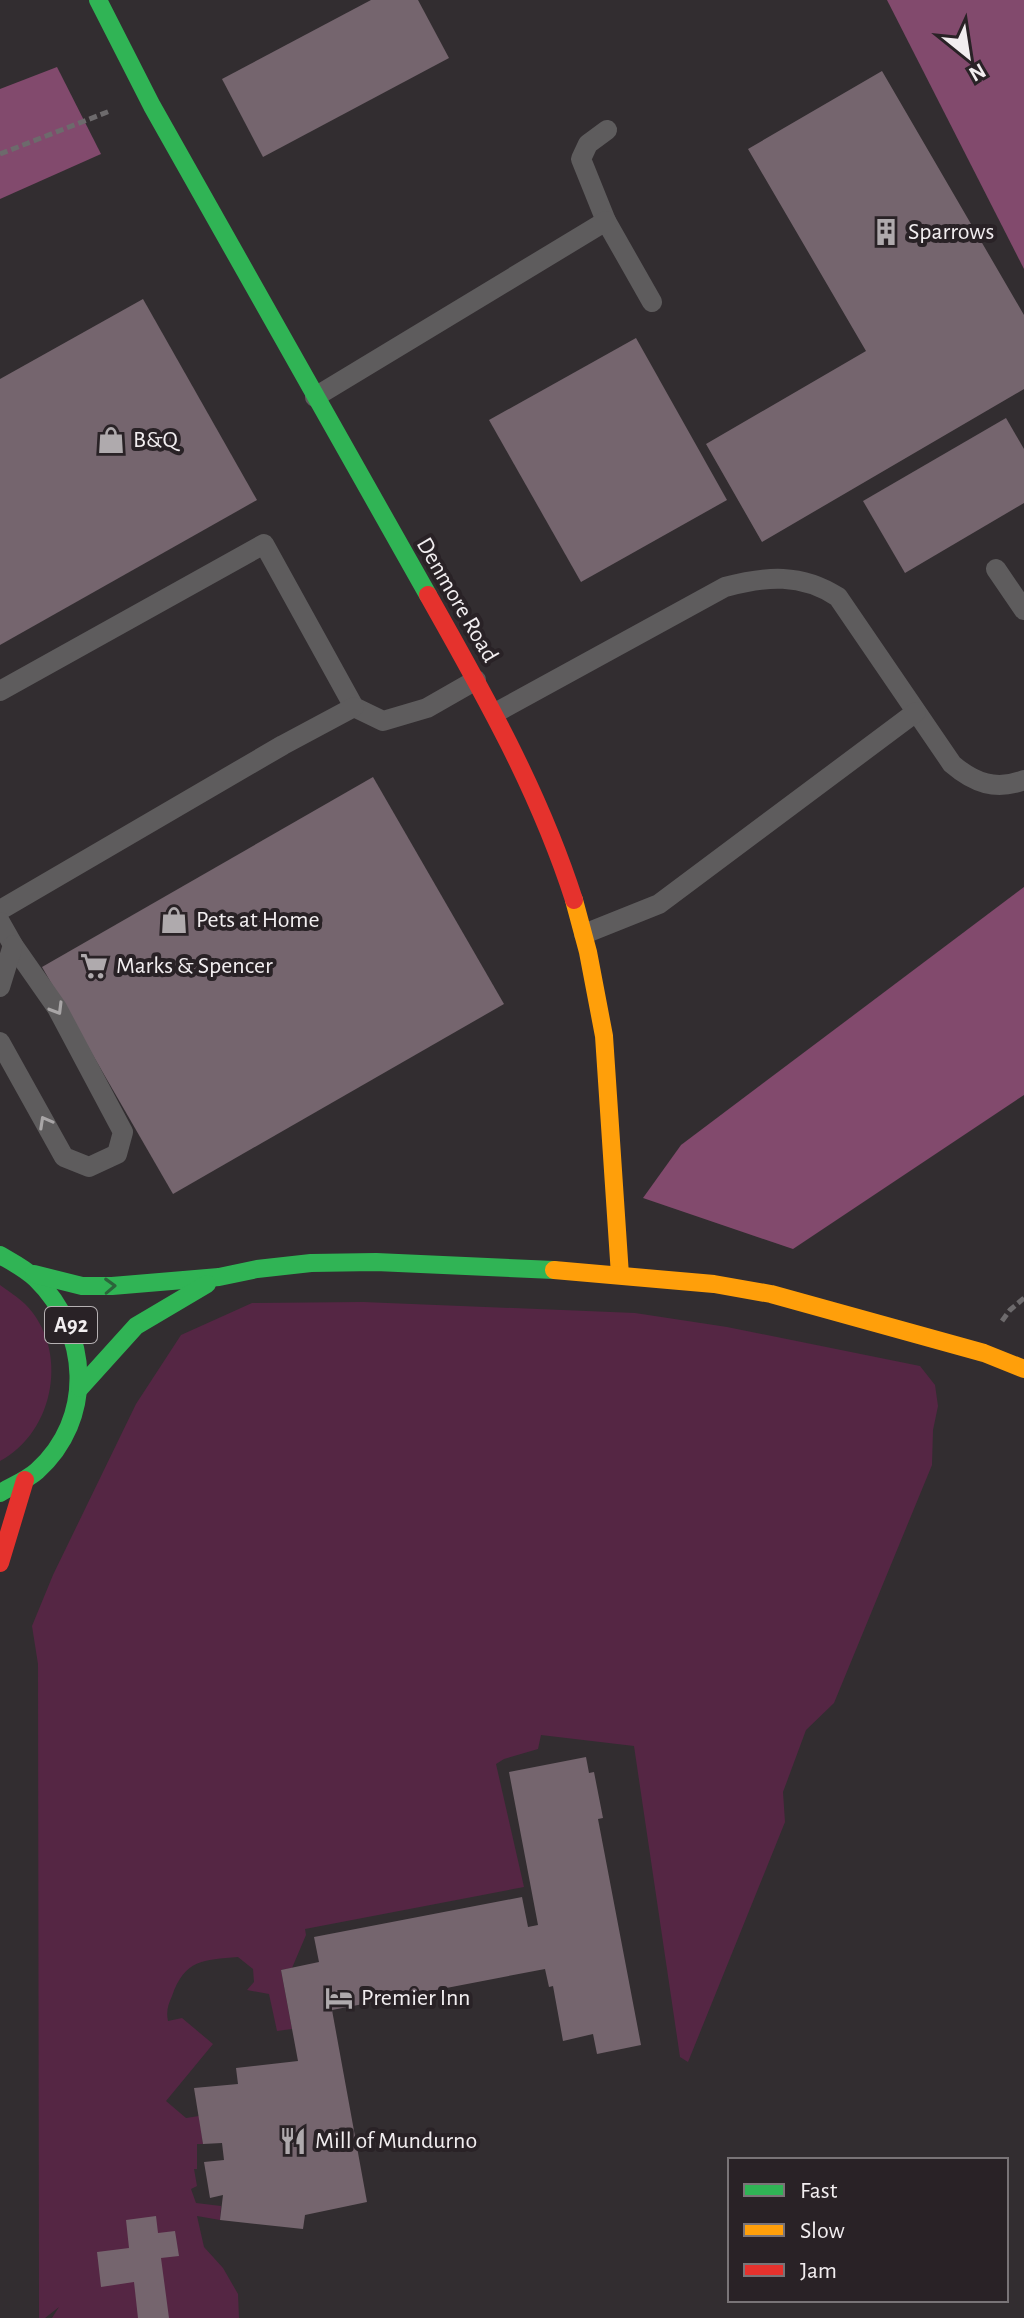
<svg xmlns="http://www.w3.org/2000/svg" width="1024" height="2318" viewBox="0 0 1024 2318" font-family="'Alegreya Sans',sans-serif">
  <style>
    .green { fill: #552644 }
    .forest { fill: #824a6d }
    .building { fill: #75656e }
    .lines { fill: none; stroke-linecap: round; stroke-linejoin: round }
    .path { stroke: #6d6a6c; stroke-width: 5; stroke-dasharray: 8 4; stroke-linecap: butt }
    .lane { stroke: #5e5c5d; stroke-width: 20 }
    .fast { stroke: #30b455; stroke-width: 18 }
    .slow { stroke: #ff9f0a; stroke-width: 18 }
    .jam { stroke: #e5322d; stroke-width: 18 }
    .oneway { stroke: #a8a5a6 }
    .oneway2 { stroke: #2c643b }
    .labels { text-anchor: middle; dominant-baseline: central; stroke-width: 8; stroke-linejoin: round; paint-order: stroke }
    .shield { fill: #292226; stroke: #b6b1b3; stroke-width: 2 }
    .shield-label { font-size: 22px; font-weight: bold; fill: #f2eef0 }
    .poi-label { font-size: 24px; fill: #f2eef0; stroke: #292226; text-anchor: start }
    .street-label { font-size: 24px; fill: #f2eef0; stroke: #292226 }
  </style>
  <rect width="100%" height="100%" fill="#322d30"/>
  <g class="green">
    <path d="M0,1285c8,6 18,12 25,19 45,45 30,128 -25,157z"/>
    <path d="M363,1302l272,11 92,14 193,39 15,19 3,21 -5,24 -1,35 -98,238 -28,27 -23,62 2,30 -97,240 -8,-5 -46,-311 -93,-11 -3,14 -34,10 -8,5 28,123 -219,42 1,6 -14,33 -11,2 11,59 -15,2 -8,-37 -22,-4 7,-8 -1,-13 -15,-12c-35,3 -53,2 -66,39 -4,9 -6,15 -4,25l14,-3 31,26 -47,57 20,17 13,-2 4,28h-6v25h-3l3,17 -6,3 5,14 25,3 -1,14 -23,-4 7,31 19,21 15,26 1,24h-187l7,-11 -14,11h-6l-1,-654 -6,-38 21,-51 83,-171 45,-69 71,-32z"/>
  </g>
  <g class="forest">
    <path d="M887,0h137v269z"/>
    <path d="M57,67l44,87 -101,45v-110z"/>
    <path d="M1024,887v208l-231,154 -150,-51 38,-53z"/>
  </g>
  <g class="building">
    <path d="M371,0h47l31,58 -186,99 -41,-78z"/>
    <path d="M882,71l142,244v74l-262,153 -56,-98 160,-93 -118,-202z"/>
    <path d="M143,299l114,201 -257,145v-266z"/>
    <path d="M636,338l91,162 -146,82 -92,-162z"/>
    <path d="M1006,418l18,31v54l-119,70 -42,-72z"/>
    <path d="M373,777l131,227 -331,190 -131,-227z"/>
    <path d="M586,1757l3,16 5,-1 9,46 -5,1 43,226 -44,9 -4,-20 -30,7 -10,-55 -4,1 -4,-18 -213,41 35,192 -62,13 -2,14 -83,-9 3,-25 -13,3 -6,-36 20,-2 -2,-17 -19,1 -9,-56 44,-4 -2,-16 62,-7 -17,-91 38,-8 -5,-25 208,-40 6,30 10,-2 -29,-153z"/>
    <path d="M156,2216l2,17 17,-2 4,25 -18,2 8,60h-31l-4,-36 -33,5 -4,-35 32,-4 -3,-28z"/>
  </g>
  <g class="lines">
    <g class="path">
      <path d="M0,154l110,-43"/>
      <path d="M1002,1321l8,-11 14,-12"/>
    </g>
    <g class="lane">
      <path d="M606,221l-25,-62 7,-15 19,-14"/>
      <path d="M315,397l291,-176 46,81"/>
      <path d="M996,569l28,41"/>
      <path d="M0,691l264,-147 90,163 29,14 44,-13 49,-28"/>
      <path d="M495,713l230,-126c41,-11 76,-14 113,10l114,167c22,19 44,27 72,16"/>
      <path d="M0,910l283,-165 71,-38"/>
      <path d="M0,922l13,23 44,63 66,124 -6,22 -28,13 -25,-10 -64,-115"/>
      <path d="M584,934l75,-30 257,-192"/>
      <path d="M0,987l13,-42"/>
    </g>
    <g class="fast">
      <path d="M98,0l54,106 276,489"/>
      <path d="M0,1255c12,7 26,14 36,24 54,53 59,140 1,192 -10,9 -25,15 -37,22"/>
      <path d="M34,1274l48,12h30l107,-9 38,-8 54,-6 65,-1 178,8"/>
      <path d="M80,1388l56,-62 71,-42"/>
    </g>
    <g class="slow">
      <path d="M574,900l14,52 16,84 16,239"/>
      <path d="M554,1270l160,14 57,10 213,59 40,16"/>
    </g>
    <g class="jam">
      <path d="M428,595c56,99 111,196 146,305"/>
      <path d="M0,1563l25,-83"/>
    </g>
  </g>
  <defs><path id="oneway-chevron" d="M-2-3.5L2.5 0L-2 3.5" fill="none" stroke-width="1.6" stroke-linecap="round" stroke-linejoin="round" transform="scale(2)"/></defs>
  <g class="oneway">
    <use href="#oneway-chevron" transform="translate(57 1009) rotate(59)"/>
    <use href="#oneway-chevron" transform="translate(45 1122) rotate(-119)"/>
  </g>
  <use class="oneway2" href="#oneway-chevron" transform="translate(110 1286) rotate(-2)"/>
  <defs>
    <g id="building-bare" transform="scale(2.16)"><path d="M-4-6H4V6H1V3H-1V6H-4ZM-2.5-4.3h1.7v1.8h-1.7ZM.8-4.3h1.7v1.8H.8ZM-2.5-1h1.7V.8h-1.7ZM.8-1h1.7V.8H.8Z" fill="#afaaad" stroke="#292226" stroke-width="2.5" paint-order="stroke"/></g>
    <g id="shop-bare" transform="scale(2.16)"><path d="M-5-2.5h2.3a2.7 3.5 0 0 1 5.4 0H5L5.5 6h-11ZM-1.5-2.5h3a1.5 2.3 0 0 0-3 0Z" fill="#afaaad" stroke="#292226" stroke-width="2.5" paint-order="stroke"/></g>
    <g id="supermarket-bare" transform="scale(2.16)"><path d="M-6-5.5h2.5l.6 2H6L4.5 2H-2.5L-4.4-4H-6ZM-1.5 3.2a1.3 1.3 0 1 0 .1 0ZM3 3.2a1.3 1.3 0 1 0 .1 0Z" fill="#afaaad" stroke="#292226" stroke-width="2.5" paint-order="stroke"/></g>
    <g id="hotel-bare" transform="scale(2.16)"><path d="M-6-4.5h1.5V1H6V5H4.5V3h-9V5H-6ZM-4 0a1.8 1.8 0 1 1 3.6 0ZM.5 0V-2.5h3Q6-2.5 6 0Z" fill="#afaaad" stroke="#292226" stroke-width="2.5" paint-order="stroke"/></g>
    <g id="restaurant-bare" transform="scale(2.16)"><path d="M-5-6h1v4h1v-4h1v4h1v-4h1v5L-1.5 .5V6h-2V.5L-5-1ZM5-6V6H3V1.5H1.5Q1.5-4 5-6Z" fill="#afaaad" stroke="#292226" stroke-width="2.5" paint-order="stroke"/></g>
  </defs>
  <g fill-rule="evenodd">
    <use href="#building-bare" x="886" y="232"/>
    <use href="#shop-bare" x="111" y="440"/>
    <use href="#shop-bare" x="174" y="920"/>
    <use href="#supermarket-bare" x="94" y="966"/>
    <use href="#hotel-bare" x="339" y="1998"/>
    <use href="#restaurant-bare" x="293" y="2141"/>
  </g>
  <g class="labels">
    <rect class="shield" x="45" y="1307" width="52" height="36" rx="6"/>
    <g class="shield-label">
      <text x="71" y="1325">A92</text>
    </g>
    <g class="poi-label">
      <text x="908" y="232">Sparrows</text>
      <text x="133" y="440">B&amp;Q</text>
      <text x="196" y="920">Pets at Home</text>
      <text x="116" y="966">Marks &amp; Spencer</text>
      <text x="361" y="1998">Premier Inn</text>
      <text x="315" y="2141">Mill of Mundurno</text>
    </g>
    <g class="street-label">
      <text transform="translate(457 600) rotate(60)">Denmore Road</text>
    </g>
  </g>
  <rect x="728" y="2158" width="280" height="144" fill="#292226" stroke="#797477" stroke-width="2"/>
  <rect x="744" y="2184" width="40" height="12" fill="#30b455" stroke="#797477" stroke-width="2"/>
  <text x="800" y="2198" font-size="24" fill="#f2eef0">Fast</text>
  <rect x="744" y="2224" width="40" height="12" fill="#ff9f0a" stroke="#797477" stroke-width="2"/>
  <text x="800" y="2238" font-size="24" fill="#f2eef0">Slow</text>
  <rect x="744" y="2264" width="40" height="12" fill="#e5322d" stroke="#797477" stroke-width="2"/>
  <text x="800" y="2278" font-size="24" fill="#f2eef0">Jam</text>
  <g transform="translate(968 56) rotate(150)" stroke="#292226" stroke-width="6" paint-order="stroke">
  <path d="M0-6L14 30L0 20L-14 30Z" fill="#f2eef0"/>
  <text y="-12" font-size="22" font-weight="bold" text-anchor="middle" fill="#f2eef0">N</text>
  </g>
</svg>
